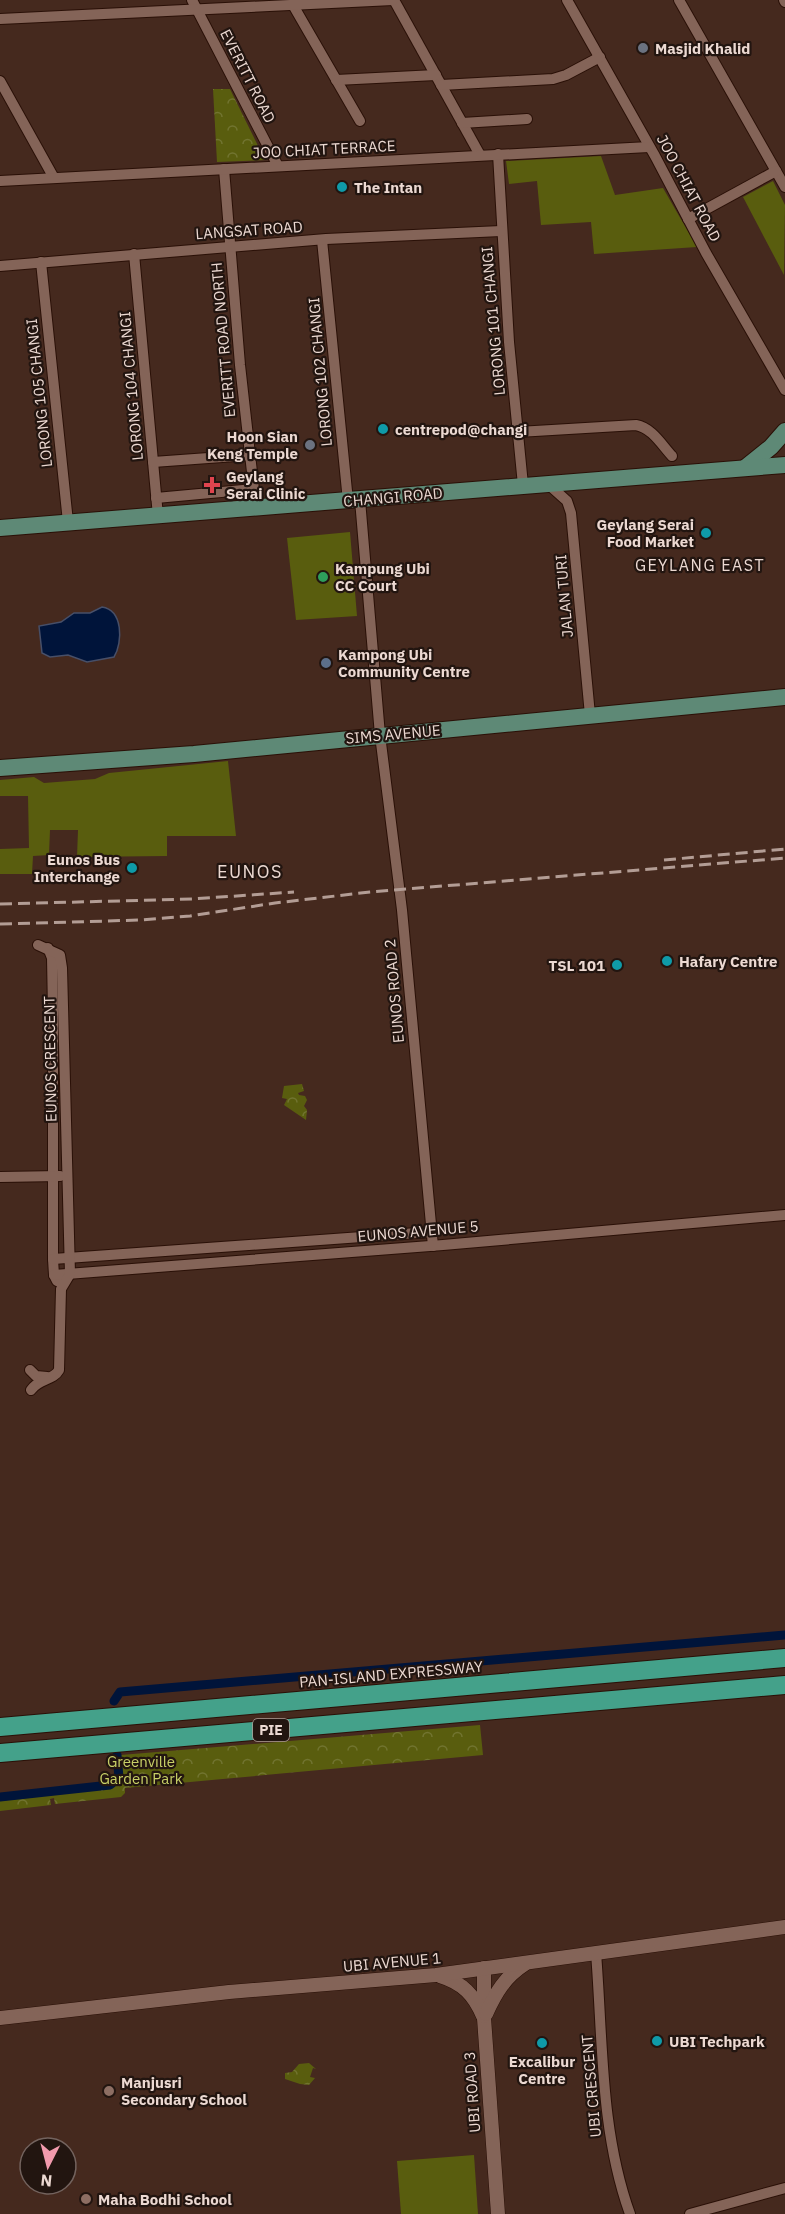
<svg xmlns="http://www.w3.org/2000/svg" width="785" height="2214" viewBox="0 0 785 2214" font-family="'IBM Plex Sans',sans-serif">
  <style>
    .green { fill: #595d0e }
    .park { fill: url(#park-crowns) }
    .water { fill: #00143a; stroke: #474f68; stroke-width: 1.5 }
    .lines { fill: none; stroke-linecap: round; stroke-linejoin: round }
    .canal { stroke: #00143a; stroke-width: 9 }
    .minor-casing { stroke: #2a1007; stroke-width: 12 }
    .tertiary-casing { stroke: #2a1007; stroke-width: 15 }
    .primary-casing { stroke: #2a1007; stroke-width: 18 }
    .motorway-casing { stroke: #2a1007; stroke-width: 20 }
    .minor { stroke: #846458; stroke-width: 10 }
    .tertiary { stroke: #846458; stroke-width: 14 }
    .primary { stroke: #5e8976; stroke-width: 16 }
    .motorway { stroke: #44a18a; stroke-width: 18 }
    .rail { stroke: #b39d95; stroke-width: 3; stroke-dasharray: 12 6; stroke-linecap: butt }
    .worship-dot { fill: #6b7280; stroke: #221510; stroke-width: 2 }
    .culture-dot { fill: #0f9aa8; stroke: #221510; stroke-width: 2 }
    .health-dot { fill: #e0444e; stroke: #221510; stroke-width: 2 }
    .leisure-dot { fill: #2e9e5b; stroke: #221510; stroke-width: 2 }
    .service-dot { fill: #5c6f8a; stroke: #221510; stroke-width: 2 }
    .education-dot { fill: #8d6e63; stroke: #221510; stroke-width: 2 }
    .labels { text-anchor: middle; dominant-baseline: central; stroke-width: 4.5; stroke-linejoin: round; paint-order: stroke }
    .shield { fill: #221510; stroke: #af9e98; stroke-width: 1.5 }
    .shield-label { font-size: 14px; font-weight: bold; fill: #ecd9d2 }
    .poi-label { font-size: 15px; font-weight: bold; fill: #ecd9d2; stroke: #221510; text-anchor: start }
    .street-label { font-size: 15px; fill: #ecd9d2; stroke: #221510 }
    .park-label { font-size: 15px; fill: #c8d067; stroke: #221510 }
    .neighbourhood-label { font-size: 16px; letter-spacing: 1.5px; fill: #ecd9d2; stroke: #221510 }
    .quarter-label { font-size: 18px; letter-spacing: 1.5px; fill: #ecd9d2; stroke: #221510 }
  </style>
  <defs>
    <pattern id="park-crowns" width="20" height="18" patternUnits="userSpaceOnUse" patternTransform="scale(1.5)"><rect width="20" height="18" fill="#595d0e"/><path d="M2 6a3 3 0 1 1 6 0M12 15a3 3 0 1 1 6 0" fill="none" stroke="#717430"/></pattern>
  </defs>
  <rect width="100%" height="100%" fill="#45291e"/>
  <g class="green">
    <path d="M601,156l14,39 48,-7 34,59 -103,7 -3,-32 -50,3 -4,-44 -28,3 -3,-23z"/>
    <path d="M773,181l12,24 -1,70 -41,-78z"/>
    <path d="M350,532l7,84 -61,4 -9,-82z"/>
    <path d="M228,761l8,75h-69v20l-90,1 1,-27h-28l-1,25 -16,1 -1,18h-32v-25l29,-1 -1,-52h-28v-16l34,-3 10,6 51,-4 14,-6z"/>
    <path d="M474,2155l4,59h-77l-4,-53z"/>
  </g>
  <g class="park">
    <path d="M213,89h17l35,71 -48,2z"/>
    <path d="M302,1084l2,7 -6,2 1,2 6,1 2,4 -3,6 3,4 -1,10 -22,-15 3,-6 -5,-1 2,-12z"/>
    <path d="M480,1725l3,30 -358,33v5l-4,4 -66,7 -1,-6 -4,1 1,6 -51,6v-10l111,-13 12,-8 -2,-25z"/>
    <path d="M309,2063l7,6 -3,-1 -3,9 5,1 -6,7 -9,-1 -15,-5v-6l7,-1 7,-8z"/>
  </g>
  <path class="water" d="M102,607c21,3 21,35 12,50l-27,5 -19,-7 -18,2 -8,-4 -3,-27 22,-4 13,-9h16z"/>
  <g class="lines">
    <g class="canal">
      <path d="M114,1701l6,-9 665,-57"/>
      <path d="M0,1797l110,-12 9,-7 -2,-23"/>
    </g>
    <g class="minor-casing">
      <g id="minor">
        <path d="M192,0l86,166"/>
        <path d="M394,0l86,155"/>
        <path d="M567,0l88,156 51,97 79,137"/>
        <path d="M679,0l106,187"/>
        <path d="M784,0l1,2"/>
        <path d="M293,5l67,116"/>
        <path d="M0,19l393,-19"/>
        <path d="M336,80l100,-5"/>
        <path d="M0,81l54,97"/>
        <path d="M441,85l112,-6 13,-4 34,-18"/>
        <path d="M462,123l65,-4"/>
        <path d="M498,154l11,188 14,143"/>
        <path d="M224,169l16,196 16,143"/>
        <path d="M0,181l649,-34"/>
        <path d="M688,219l88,-48"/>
        <path d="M322,240l26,261"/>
        <path d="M134,254l24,262"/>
        <path d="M41,262l27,260"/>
        <path d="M0,266l326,-27 175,-8"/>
        <path d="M518,432l118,-7c16,3 25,19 36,31"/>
        <path d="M153,462l97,-7"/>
        <path d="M548,484l19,17 4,12 19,202"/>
        <path d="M156,498l98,-9"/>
        <path d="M360,500l20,235 22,175 31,336"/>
        <path d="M48,948l4,10 1,53v248l1,16 3,6"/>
        <path d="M0,1177l60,-1"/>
        <path d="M53,1259l378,-27"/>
        <path d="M54,1275l389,-30 342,-30"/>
        <path d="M30,1370l6,6 11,1"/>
        <path d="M31,1390c8,-12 22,-9 28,-20l2,-81 9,-15 -8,-306 -2,-13 -22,-10"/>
        <path d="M596,1953c7,88 4,178 34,261"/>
        <path d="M690,2214l95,-26"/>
      </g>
    </g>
    <g class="tertiary-casing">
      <g id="tertiary">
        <path d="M484,1968v50l14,196"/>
        <path d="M440,1976c23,7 34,19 43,40"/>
        <path d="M486,2014c10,-22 19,-37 39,-50"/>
        <path d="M0,2018l229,-26 207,-17 349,-48"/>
      </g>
    </g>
    <g class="primary-casing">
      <g id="primary">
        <path d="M746,467l25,-20 14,-16"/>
        <path d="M0,528l785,-63"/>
        <path d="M0,768l194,-14 591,-57"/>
      </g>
    </g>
    <g class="motorway-casing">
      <g id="motorway">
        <path d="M0,1727l785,-69"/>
        <path d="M0,1753l785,-68"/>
      </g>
    </g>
    <use href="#minor" class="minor"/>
    <use href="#tertiary" class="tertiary"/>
    <use href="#primary" class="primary"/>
    <use href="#motorway" class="motorway"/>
    <g class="rail">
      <path d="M664,860l121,-11"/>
      <path d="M0,904l192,-5 102,-7"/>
      <path d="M0,924l142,-4 48,-4 85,-13 95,-11 415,-34"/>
    </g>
  </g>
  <g class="worship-dot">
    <circle cx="643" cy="48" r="6"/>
    <circle cx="310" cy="445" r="6"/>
  </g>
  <g class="culture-dot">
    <circle cx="342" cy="187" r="6"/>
    <circle cx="383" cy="429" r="6"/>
    <circle cx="706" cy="533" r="6"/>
    <circle cx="132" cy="868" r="6"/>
    <circle cx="667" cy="961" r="6"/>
    <circle cx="617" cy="965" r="6"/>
    <circle cx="657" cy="2041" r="6"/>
    <circle cx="542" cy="2043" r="6"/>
  </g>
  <path class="health-dot" d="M209 476h6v6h6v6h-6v6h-6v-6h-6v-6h6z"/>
  <circle class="leisure-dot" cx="323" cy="577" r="6"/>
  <circle class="service-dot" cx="326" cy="663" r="6"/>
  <g class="education-dot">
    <circle cx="109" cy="2091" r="6"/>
    <circle cx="86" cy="2199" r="6"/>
  </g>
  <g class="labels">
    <rect class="shield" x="253" y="1719" width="36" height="22" rx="4.5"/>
    <g class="shield-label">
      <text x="271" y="1730">PIE</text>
    </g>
    <g class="poi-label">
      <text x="655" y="48">Masjid Khalid</text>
      <text x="354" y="187">The Intan</text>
      <text x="395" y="429">centrepod@changi</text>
      <text x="298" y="436" text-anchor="end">Hoon Sian<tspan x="298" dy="17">Keng Temple</tspan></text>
      <text x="226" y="476">Geylang<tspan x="226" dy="17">Serai Clinic</tspan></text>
      <text x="694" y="524" text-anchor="end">Geylang Serai<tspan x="694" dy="17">Food Market</tspan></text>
      <text x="335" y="568">Kampung Ubi<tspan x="335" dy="17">CC Court</tspan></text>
      <text x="338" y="654">Kampong Ubi<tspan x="338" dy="17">Community Centre</tspan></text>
      <text x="120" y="859" text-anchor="end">Eunos Bus<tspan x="120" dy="17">Interchange</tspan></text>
      <text x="679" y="961">Hafary Centre</text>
      <text x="605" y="965" text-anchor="end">TSL 101</text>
      <text x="669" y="2041">UBI Techpark</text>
      <text x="542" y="2061" text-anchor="middle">Excalibur<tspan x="542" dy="17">Centre</tspan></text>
      <text x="121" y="2082">Manjusri<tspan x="121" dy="17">Secondary School</tspan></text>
      <text x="98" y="2199">Maha Bodhi School</text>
    </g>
    <g class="street-label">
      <text transform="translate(248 76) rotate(63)">EVERITT ROAD</text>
      <text transform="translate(324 149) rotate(-3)">JOO CHIAT TERRACE</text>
      <text transform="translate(689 188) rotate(62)">JOO CHIAT ROAD</text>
      <text transform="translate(249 230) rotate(-4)">LANGSAT ROAD</text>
      <text transform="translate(493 321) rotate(-95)">LORONG 101 CHANGI</text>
      <text transform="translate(223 340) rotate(-95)">EVERITT ROAD NORTH</text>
      <text transform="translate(320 372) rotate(-95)">LORONG 102 CHANGI</text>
      <text transform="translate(131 386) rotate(-95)">LORONG 104 CHANGI</text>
      <text transform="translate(39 393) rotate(-96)">LORONG 105 CHANGI</text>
      <text transform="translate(393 497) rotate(-5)">CHANGI ROAD</text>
      <text transform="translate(564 596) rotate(-95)">JALAN TURI</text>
      <text transform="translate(393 734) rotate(-5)">SIMS AVENUE</text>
      <text transform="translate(394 991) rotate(-95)">EUNOS ROAD 2</text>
      <text transform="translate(50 1059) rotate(-91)">EUNOS CRESCENT</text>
      <text transform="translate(418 1231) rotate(-5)">EUNOS AVENUE 5</text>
      <text transform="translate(391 1674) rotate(-5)">PAN-ISLAND EXPRESSWAY</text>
      <text transform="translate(392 1962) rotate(-5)">UBI AVENUE 1</text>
      <text transform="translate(591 2086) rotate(-95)">UBI CRESCENT</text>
      <text transform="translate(472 2092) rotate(-94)">UBI ROAD 3</text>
    </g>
    <g class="park-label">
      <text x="141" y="1761">Greenville<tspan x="141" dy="17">Garden Park</tspan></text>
    </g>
    <g class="neighbourhood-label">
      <text x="700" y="565">GEYLANG EAST</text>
    </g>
    <g class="quarter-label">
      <text x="250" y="871">EUNOS</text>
    </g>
  </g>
  <g transform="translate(48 2166) rotate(186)"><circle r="28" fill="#221510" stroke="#73635e" stroke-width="1.5"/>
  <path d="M0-4.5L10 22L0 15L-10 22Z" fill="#f29aad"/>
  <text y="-9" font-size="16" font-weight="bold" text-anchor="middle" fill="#ecd9d2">N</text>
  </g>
</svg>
